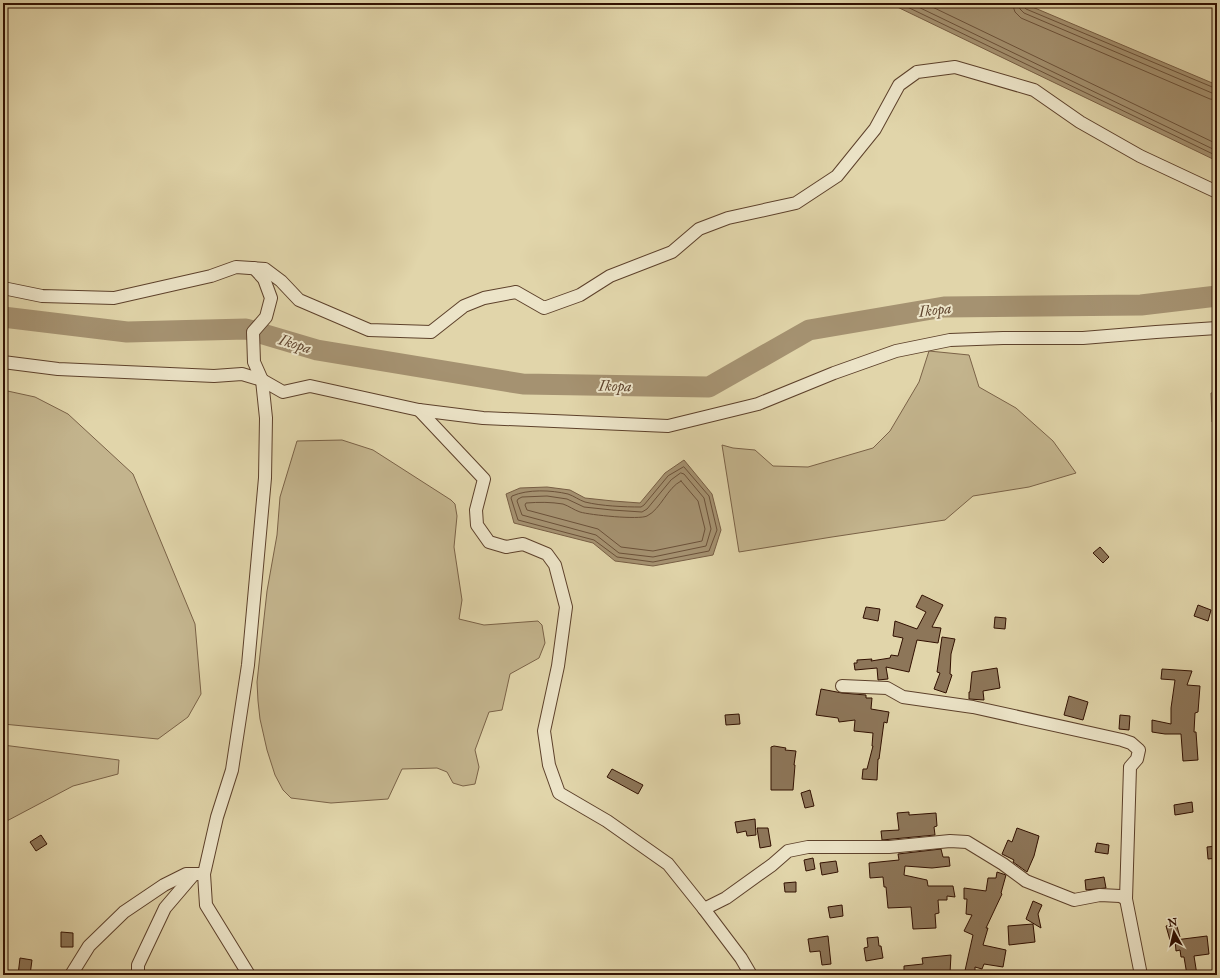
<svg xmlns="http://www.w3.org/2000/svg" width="1220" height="978" viewBox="0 0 1220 978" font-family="'IM FELL Great Primer',serif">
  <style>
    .green { fill: #c3b48d; stroke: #7a6247 }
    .water { fill: #a59271; stroke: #775e44 }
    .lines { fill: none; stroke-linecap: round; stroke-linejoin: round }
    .shore { stroke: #6b5139; stroke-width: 1 }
    .river { stroke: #a59271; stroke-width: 21 }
    .building { fill: #8d7659; stroke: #311001 }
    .minor-casing { stroke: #5d412b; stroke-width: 14 }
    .minor { stroke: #ece4c8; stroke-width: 12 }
    .labels { text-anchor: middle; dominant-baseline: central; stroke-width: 4; stroke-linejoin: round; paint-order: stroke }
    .water-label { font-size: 15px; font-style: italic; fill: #5f442e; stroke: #ece4c8 }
  </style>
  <rect width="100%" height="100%" fill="#e1d5aa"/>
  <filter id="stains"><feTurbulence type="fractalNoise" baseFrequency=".005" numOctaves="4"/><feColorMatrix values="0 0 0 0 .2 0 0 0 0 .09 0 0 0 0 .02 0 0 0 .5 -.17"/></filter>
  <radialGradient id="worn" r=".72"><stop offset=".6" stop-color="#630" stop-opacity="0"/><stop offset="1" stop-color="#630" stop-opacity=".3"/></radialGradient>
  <g class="green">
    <path d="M929,351l40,4 10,32 37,21 37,33 23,32 -47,14 -56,9 -28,24 -113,17 -93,15 -17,-107 11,3 22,2 18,16 35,1 65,-19 17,-17 29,-49z"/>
    <path d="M3,390l32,7 33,17 65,60 62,150 6,70 -13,23 -30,22 -155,-15z"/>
    <path d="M1217,392v34l-5,-4 -1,-29z"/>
    <path d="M342,440l31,10 78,50 4,4 2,12 -3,31 8,53 -3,19 25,6 54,-4 4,4 3,18 -6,15 -29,16 -8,36 -13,2 -14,38 4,17 -4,17 -12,2 -10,-3 -6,-11 -10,-4 -35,1 -14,30 -57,4 -40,-5 -8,-8 -8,-15 -8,-25 -7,-31 -2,-18 -1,-19 10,-91 10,-56 3,-38 17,-56z"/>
    <path d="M3,745l116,15 -1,14 -45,12 -70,37z"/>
  </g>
  <g class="water">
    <path d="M889,3h134l194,82v76z"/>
    <path d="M684,460l28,34 9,36 -8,25 -60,11 -38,-5 -22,-18 -79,-20 -8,-29 14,-6 27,-1 23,3 15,8 28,3 27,2 25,-30z"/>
  </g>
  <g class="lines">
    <g class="shore">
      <path d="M899,3l318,153"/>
      <path d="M910,3l307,148"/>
      <path d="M924,3l293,141"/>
      <path d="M1012,3l3,9 6,6 189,81 7,1"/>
      <path d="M1018,3l2,6 4,4 188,80 5,1"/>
      <path d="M1023,3l1,4 2,2 191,80"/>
      <path d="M684,467l25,29 8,34 -8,21 -56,11 -36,-5 -23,-17 -76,-20 -7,-22 1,-2c16,-7 39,-6 56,-2 6,2 11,6 17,8 16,4 39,5 56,5l3,-2 24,-29z"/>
      <path d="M681,473l3,1 20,24 7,31 -5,17 -53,11 -34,-4 -23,-18 -74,-20 -5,-14 1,-2 4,-2 25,-1 20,3 17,8 28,3 30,2 5,-3 24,-29z"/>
      <path d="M681,481l17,20 7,28 -3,12 -49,10 -32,-4 -23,-18 -71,-19 -2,-5 1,-2c13,-1 25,-1 37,1 6,2 11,6 17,8 10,3 59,8 67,4 14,-7 20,-28 34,-35z"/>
    </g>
    <path class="river" d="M3,317l124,15 119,-3 71,21 206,34 186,3 100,-57 135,-23 197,-2 76,-9"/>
  </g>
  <g class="building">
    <path d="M1100,547l9,10 -6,6 -10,-10z"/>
    <path d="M922,595l21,10 -11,22 9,1 -3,15 -21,-3 -8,32 -23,-5 2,12 -10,1 -1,-12 -22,2 -1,-7h3v-3l15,-1 -1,2 19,-3 1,-3 7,1 5,-18 -10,-2 2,-15 22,8 9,-17 -10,-5z"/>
    <path d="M1198,605l13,5 -3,11 -14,-5z"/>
    <path d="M866,607l14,2 -2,12 -15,-3z"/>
    <path d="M995,617l11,1 -1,11 -11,-1z"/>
    <path d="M942,637l13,2 -4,15 -1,20 2,1 -6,18 -12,-4 6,-16 -3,-1z"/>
    <path d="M997,668l3,20 -17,3 1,9 -15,-1v-7h1l2,-20z"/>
    <path d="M1162,669l30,2 -5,14 13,1 -2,26 -3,1 -1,19h2l2,28 -15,1 -2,-27h-16l-13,-2v-12l19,4v-16l4,-28 -14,-1z"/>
    <path d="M821,689l21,4 24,2v3h6l-1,11 18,3 -2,11 -3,-1 -5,37h-1l-1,21 -15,-1 1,-10h4l6,-23h-1l1,-13 -19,-2 1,-11 -16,2 -1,-4 -22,-3z"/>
    <path d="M1069,696l19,6 -5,18 -19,-5z"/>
    <path d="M739,714l1,10 -14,1 -1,-10z"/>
    <path d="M1120,715l10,1 -1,14 -10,-1z"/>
    <path d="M774,746l12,2 -1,2 11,1 -2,14h1l-2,25h-22v-43z"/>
    <path d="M612,769l31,16 -5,9 -31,-17z"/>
    <path d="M810,790l4,16 -9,2 -4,-15z"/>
    <path d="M1192,802l1,10 -18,3 -1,-10z"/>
    <path d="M909,812v3l27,-2 1,13 -3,1 1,8 -53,5 -1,-9 18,-1 -2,-17z"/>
    <path d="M755,819l1,16 -9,1 -1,-5 -9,2 -2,-11z"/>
    <path d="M757,828h11l3,18 -11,2z"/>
    <path d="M1017,828l22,8 -5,20 -7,16 -14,-10 1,-2 -12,-6 6,-14 4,2z"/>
    <path d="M41,835l6,9 -11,7 -6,-9z"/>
    <path d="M1097,843l12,2 -1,9 -13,-2z"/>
    <path d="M1217,846v12l-9,1 -1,-12z"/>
    <path d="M941,849l2,8h6l1,9 -18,2 -27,-2 -1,9 23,5 1,6h25l2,11 -8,-1v4h-9l1,13 -4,1 1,14 -23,1 -2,-22 -23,1 -2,-21h-2l-1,-10 -13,1 -1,-15 30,-3 -1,-6z"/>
    <path d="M813,858l2,11 -9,2 -2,-11z"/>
    <path d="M836,861l2,11 -16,3 -2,-12z"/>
    <path d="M997,872l9,3 -5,18 1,1 -16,34h2l-5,17 23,5 -3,17 -19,-3 -2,5 -7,-2v8h-11l9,-40 -9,-4 8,-16 -6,-1 1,-15h-3v-11l22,3 2,-13h8z"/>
    <path d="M1104,877l2,11 -20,2 -1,-10z"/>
    <path d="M796,882v10h-11l-1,-9z"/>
    <path d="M1033,901l9,4 -4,9 3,14 -15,-9z"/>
    <path d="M842,905l1,11 -13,2 -2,-11z"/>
    <path d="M1176,923l4,14 -10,3 -4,-14z"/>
    <path d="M1033,924l2,18 -26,3 -1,-19z"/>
    <path d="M61,932l12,1v14h-12z"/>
    <path d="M828,936l3,28 -9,1 -2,-14 -10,1 -2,-13z"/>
    <path d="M1207,936l2,18 -15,2 3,19h-10l-3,-18h-3l-1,-7 -4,1 -1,-11z"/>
    <path d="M878,937l1,9h2l2,12 -17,3 -2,-13 4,-1 -1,-9z"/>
    <path d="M951,955l-1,18 -16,2h-30v-9l19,-2 -1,-6z"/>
    <path d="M20,958l12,2 -2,15h-12z"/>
  </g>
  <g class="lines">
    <g class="minor-casing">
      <g id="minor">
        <path d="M3,288l39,8 72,2 97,-22 25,-9 29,2 16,12 18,19 70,30 62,2 33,-26 20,-8 32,-6 28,16 36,-13 30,-19 62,-24 27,-23 29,-11 68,-15 41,-27 38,-47 24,-44 18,-13 38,-5 79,23 46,32 60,34 77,36"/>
        <path d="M3,362l55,7 156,7 28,-2 20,6 21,12 27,-6 109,24 64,8 185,8 90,-22 76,-31 62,-22 54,-11 53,-2h80l73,-6 61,-4"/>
        <path d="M419,410l65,69 -8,31 1,15 12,17 17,5 17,-3 24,10 8,11 11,42 -8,59 -14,65 5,34 10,28 48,28 61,43 36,45 37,49 10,17"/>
        <path d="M842,686l45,2 16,9 70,10 149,33 9,3 8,7 -2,9 -7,8 -4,132 15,76"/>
        <path d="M704,909l22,-11 46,-33 16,-14 20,-4h81l61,-6 17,1 36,22 23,17 48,19 26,-5 20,1 6,3"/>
        <path d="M71,975l18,-29 35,-34 40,-27 22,-11h18"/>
        <path d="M138,975v-10l27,-57 29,-34"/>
        <path d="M249,975l-43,-70 -2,-31 13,-57 15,-47 16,-105 17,-187 1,-60 -4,-38 -8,-18 -1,-30 13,-15 5,-19 -7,-19 -10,-11"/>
      </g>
    </g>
    <use href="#minor" class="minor"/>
  </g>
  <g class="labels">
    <g class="water-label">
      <text transform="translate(935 310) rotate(-7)">Ikopa</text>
      <text transform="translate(295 344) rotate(17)">Ikopa</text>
      <text transform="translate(615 386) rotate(1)">Ikopa</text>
    </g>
  </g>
  <rect width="1220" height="978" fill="none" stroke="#e1d5aa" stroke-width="16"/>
  <rect x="4" y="4" width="1212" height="970" fill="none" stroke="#311001" stroke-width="2"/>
  <rect x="8" y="8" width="1204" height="962" fill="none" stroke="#311001"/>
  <g transform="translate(1174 932) rotate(352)" stroke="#ece4c8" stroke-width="3" paint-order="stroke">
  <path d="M0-3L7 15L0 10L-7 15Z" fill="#311001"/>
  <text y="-6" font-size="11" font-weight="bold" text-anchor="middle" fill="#311001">N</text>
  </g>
  <rect width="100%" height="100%" filter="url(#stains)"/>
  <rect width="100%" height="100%" fill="url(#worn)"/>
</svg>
